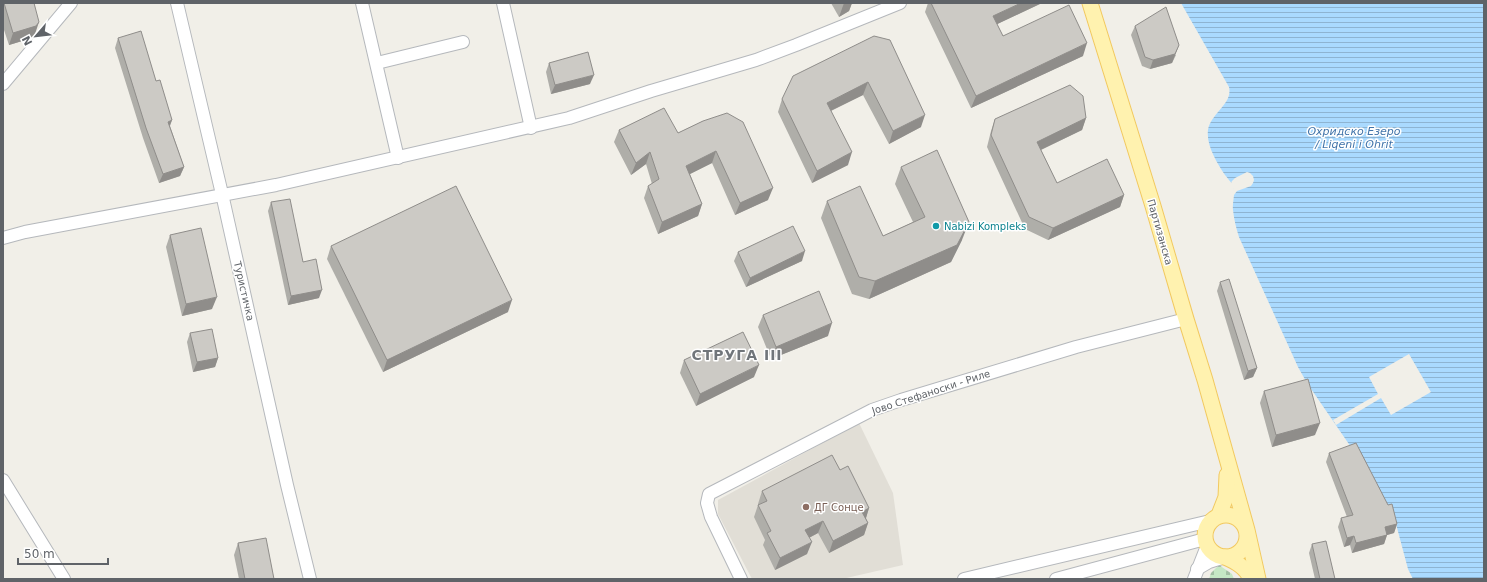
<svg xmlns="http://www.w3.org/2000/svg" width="1487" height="582" viewBox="0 0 1487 582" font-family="'DejaVu Sans',sans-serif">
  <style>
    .education { fill: #e1ded6 }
    .cemetery { fill: url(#cemetery-stones) }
    .water { fill: url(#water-rules) }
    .pier { fill: #f1efe8 }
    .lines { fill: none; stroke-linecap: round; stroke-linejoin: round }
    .minor-casing { stroke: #b5b8bc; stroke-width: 14 }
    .major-casing { stroke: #f2c960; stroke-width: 17 }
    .minor { stroke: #fff; stroke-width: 12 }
    .major { stroke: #fff2af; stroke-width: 15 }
    .wall { fill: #afaea9 }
    .shaded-wall { fill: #8f8d8a }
    .building { fill: #cccac5; stroke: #8f8d8a }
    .culture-dot { fill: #0f9aa8; stroke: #fff; stroke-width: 1.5 }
    .education-dot { fill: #8d6e63; stroke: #fff; stroke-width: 1.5 }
    .labels { text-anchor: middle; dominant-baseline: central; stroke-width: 3; stroke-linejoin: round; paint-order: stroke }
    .culture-label { font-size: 10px; fill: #0d838f; stroke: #fff; text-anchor: start }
    .street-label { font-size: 10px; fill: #5f6368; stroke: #fff }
    .education-label { font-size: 10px; fill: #785e54; stroke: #fff; text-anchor: start }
    .water-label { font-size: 11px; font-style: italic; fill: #4174aa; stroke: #fff }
    .district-label { font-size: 14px; font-weight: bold; letter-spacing: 1px; fill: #70757a; stroke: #fff }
  </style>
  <defs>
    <pattern id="cemetery-stones" width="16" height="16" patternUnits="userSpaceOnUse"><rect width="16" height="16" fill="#c5e8c5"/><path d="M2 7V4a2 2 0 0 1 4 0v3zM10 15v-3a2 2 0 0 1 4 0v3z" fill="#a3c0a4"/></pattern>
    <pattern id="water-rules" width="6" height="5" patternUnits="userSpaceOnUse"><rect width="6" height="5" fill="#aadaff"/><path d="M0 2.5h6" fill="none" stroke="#8eb4d2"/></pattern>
  </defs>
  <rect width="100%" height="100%" fill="#f1efe8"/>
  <path class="education" d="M859,423l34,70 10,72 -61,14h-90l-34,-65v-14z"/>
  <path class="cemetery" d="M1219,565l13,9 2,5h-25l2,-6z"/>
  <path class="water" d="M1181,3h303v576h-71l-5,-10 -12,-45 -41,-71 -48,-70 -9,-16 -59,-130c-3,-9 -5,-18 -6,-27 -1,-8 3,-17 0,-25 -2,-3 -5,-6 -8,-10 -8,-12 -19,-30 -17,-45 3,-17 25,-26 21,-43z"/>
  <g class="pier">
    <path d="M1247,172l3,1 3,3 1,4 -1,3 -2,3 -14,5 -3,4v-5l-3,-7 1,-2 3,-3z"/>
    <path d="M1409,354l22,38 -40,23 -10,-17 -45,27 -3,-5 45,-26 -9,-17z"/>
  </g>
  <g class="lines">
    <g class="minor-casing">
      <g id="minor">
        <path d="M177,3l45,191 65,291 23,94"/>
        <path d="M362,3l36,155"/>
        <path d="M503,3l28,125"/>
        <path d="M377,63l86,-21"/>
        <path d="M3,84l68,-81"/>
        <path d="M3,238l22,-6 251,-47 293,-67 82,-27 105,-31 40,-15 104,-42"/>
        <path d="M3,480l61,99"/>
        <path d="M1197,569l12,-7 16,-5"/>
        <path d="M741,579l-30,-62 -4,-14 2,-9 163,-84 29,-10 175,-53 110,-28"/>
        <path d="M964,579l246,-58"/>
        <path d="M1056,579l149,-40"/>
        <path d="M1194,579l13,-33"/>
      </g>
    </g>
    <g class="major-casing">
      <g id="major">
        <path d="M1090,3l63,203 33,113 19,61 42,150 11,49"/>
        <circle cx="1226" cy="536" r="21"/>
        <path d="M1219,515l7,-18 1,-22"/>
        <path d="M1225,557c11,5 21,10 26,22"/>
      </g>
    </g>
    <use href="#minor" class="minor"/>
    <use href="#major" class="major"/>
  </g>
  <g class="wall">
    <path d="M3,3h31l1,31 -3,4 -23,7 -6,-18z"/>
    <path d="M831,3h21l-3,8 -10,6z"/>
    <path d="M928,3h114l-45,21 6,12 80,20 -112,52 -46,-96z"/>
    <path d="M1135,26l41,29 -4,8 -22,6 -8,-3 -11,-31z"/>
    <path d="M874,36l47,91 -32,17 -26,-49 -32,16 17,54 -36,18 -34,-71 4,-13z"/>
    <path d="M118,38l38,43 16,39 -2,6 14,41 -4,9 -21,7 -16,-45 -28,-90z"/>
    <path d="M549,63l41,21 -39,10 -5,-22z"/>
    <path d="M1086,118l-4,12 -41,20 16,33 67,12 -4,12 -72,33 -23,-11 -38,-82 4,-16 4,-12z"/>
    <path d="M703,121l65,79 -33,15 -23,-52 -22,11 12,30 -4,12 -40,18 -14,-36 4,-12 4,-2 -6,-20 -15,11 -17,-33 5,-12 59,3z"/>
    <path d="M901,167l61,73 -11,22 -82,37 -17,-5 -31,-76 6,-17 56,35 30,-14 -18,-38z"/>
    <path d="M271,202l32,60 16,36 -31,7 -20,-94z"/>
    <path d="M170,235l42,74 -30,7 -16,-69z"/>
    <path d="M331,246l177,66 -125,60 -56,-113z"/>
    <path d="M738,252l64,9 -56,26 -12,-26z"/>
    <path d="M1220,282l37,86 -4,9 -9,3 -27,-89z"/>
    <path d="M763,315l65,21 -57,23 -13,-32z"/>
    <path d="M190,333l28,25 -3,9 -22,5 -6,-30z"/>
    <path d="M684,360l70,17 -58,29 -16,-33z"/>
    <path d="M1264,391l51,44 -43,12 -12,-44z"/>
    <path d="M1329,453l68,71 -3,9 -7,2 -3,9 -32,9 -2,-8 -6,2 -6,-20 3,-9 6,-1 -21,-55z"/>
    <path d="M840,470l29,38 -3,10 2,5 -4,12 -35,18 -11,-20 -9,5 -2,16 -32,16 -12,-25 2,-5 -11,-23 4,-12v-1l4,-13z"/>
    <path d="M238,543l36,36h-35l-5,-24z"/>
    <path d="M1312,544l23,35h-20l-6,-26z"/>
  </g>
  <g class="shaded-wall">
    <path d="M844,3h8l-3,8 -10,6z"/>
    <path d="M1021,3h21l-53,25 4,-12z"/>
    <path d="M39,22l-4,12 -3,4 -23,7 4,-12z"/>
    <path d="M1087,43l-4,13 -112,52 5,-12z"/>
    <path d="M1179,45l-7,18 -22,6 3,-9z"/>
    <path d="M594,75l-4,9 -39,10 4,-9z"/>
    <path d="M868,82l-5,13 -41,20 5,-12z"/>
    <path d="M925,115l-4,12 -32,17 4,-13z"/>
    <path d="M1086,118l-4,12 -50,24 5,-12z"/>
    <path d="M172,120l-4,10v-8z"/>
    <path d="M716,151l-4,12 -30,15 4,-12z"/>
    <path d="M650,152l-4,12 -15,11 5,-12z"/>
    <path d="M852,152l-4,13 -36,18 5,-12z"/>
    <path d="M184,167l-4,9 -21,7 4,-9z"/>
    <path d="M773,188l-5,12 -33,15 5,-12z"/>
    <path d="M1124,195l-4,12 -72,33 5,-12z"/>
    <path d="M702,204l-4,12 -40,18 4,-12z"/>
    <path d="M969,222l-7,18 -11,22 -82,37 6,-18z"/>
    <path d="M805,251l-3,10 -56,26 4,-9z"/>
    <path d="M322,290l-3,8 -31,7 3,-9z"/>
    <path d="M217,297l-5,12 -30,7 4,-12z"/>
    <path d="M512,300l-4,12 -125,60 4,-12z"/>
    <path d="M832,323l-4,13 -57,23 5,-12z"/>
    <path d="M218,358l-3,9 -22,5 4,-10z"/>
    <path d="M759,365l-5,12 -58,29 4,-12z"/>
    <path d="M1257,368l-4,9 -9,3 4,-9z"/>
    <path d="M1320,423l-5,12 -43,12 4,-12z"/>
    <path d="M869,508l-4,13 -3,-9z"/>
    <path d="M823,521l-5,12 -17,9 4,-12z"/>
    <path d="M868,523l-4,12 -35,18 4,-12z"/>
    <path d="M1397,524l-3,9 -7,2 -3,9 -32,9 4,-10 29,-16z"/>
    <path d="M1354,536l-4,9 -6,2 3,-9z"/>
    <path d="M812,542l-5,12 -32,16 5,-12z"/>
  </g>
  <g class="building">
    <path d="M4,3h30l5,19 -3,4 -23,7z"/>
    <path d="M931,3h90l-28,13 10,20 66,-31 18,38 -111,53z"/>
    <path d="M1166,7l13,38 -4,9 -22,6 -8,-3 -10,-31z"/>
    <path d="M141,31l15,50 4,-1 12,40 -4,2 16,45 -21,7 -17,-46 -28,-90z"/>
    <path d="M874,36l16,4 35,75 -32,16 -25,-49 -41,21 25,49 -35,19 -35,-72 11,-23z"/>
    <path d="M588,52l6,23 -39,10 -6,-22z"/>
    <path d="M1070,85l13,11 3,22 -49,24 20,41 50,-24 17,36 -71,33 -24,-11 -38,-82 4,-16z"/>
    <path d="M664,108l14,25 25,-12 24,-8 16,9 30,66 -33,15 -24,-52 -30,15 16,38 -40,18 -14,-36 11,-7 -9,-27 -14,11 -17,-33z"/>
    <path d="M937,150l32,72 -12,23 -82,36 -16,-4 -32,-76 33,-15 23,50 42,-19 -24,-50z"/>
    <path d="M456,186l56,114 -125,60 -56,-114z"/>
    <path d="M290,199l13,63 13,-3 6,31 -31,6 -20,-94z"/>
    <path d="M793,226l12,25 -55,27 -12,-26z"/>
    <path d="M201,228l16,69 -31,7 -16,-69z"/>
    <path d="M1229,279l28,89 -9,3 -28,-89z"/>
    <path d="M819,291l13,32 -56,24 -13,-32z"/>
    <path d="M212,329l6,29 -21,4 -7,-29z"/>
    <path d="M743,332l16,33 -59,29 -16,-34z"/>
    <path d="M1308,379l12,44 -44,12 -12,-44z"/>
    <path d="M1356,443l32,62 4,-1 5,20 -12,3 2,8 -31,8 -2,-7 -7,2 -6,-20 12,-3 -24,-62z"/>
    <path d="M832,455l8,15 8,-4 21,42 -7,4 6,11 -35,18 -10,-20 -18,9 7,12 -32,16 -13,-25 4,-2 -13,-26 9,-4 -5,-10z"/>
    <path d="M266,538l8,41h-29l-7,-36z"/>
    <path d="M1326,541l9,38h-15l-8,-35z"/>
  </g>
  <circle class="culture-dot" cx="936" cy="226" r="4"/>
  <circle class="education-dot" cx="806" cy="507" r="4"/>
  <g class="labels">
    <g class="culture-label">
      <text x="944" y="226">Nabizi Kompleks</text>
    </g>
    <g class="street-label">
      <text transform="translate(1160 232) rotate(74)">Партизанска</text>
      <text transform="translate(244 291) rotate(77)">Туристичка</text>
      <text transform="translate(931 392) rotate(-18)">Јово Стефаноски - Риле</text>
    </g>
    <g class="education-label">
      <text x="814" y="507">ДГ Сонце</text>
    </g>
    <g class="water-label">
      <text x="1354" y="131">Охридско Езеро<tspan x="1354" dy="13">/ Liqeni i Ohrit</tspan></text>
    </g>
    <g class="district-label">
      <text x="737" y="355">СТРУГА III</text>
    </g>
  </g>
  <rect width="1487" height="582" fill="none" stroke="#5f6368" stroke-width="8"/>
  <g transform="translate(36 36) rotate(242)" stroke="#ffffff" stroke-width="3" paint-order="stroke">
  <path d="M0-3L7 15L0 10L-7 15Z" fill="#5f6368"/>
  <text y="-6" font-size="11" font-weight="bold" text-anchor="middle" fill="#5f6368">N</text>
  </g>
  <path d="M18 558v6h90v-6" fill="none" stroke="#5f6368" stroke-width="2"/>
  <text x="24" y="558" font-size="12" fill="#5f6368" stroke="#ffffff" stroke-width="3" paint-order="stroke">50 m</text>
</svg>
